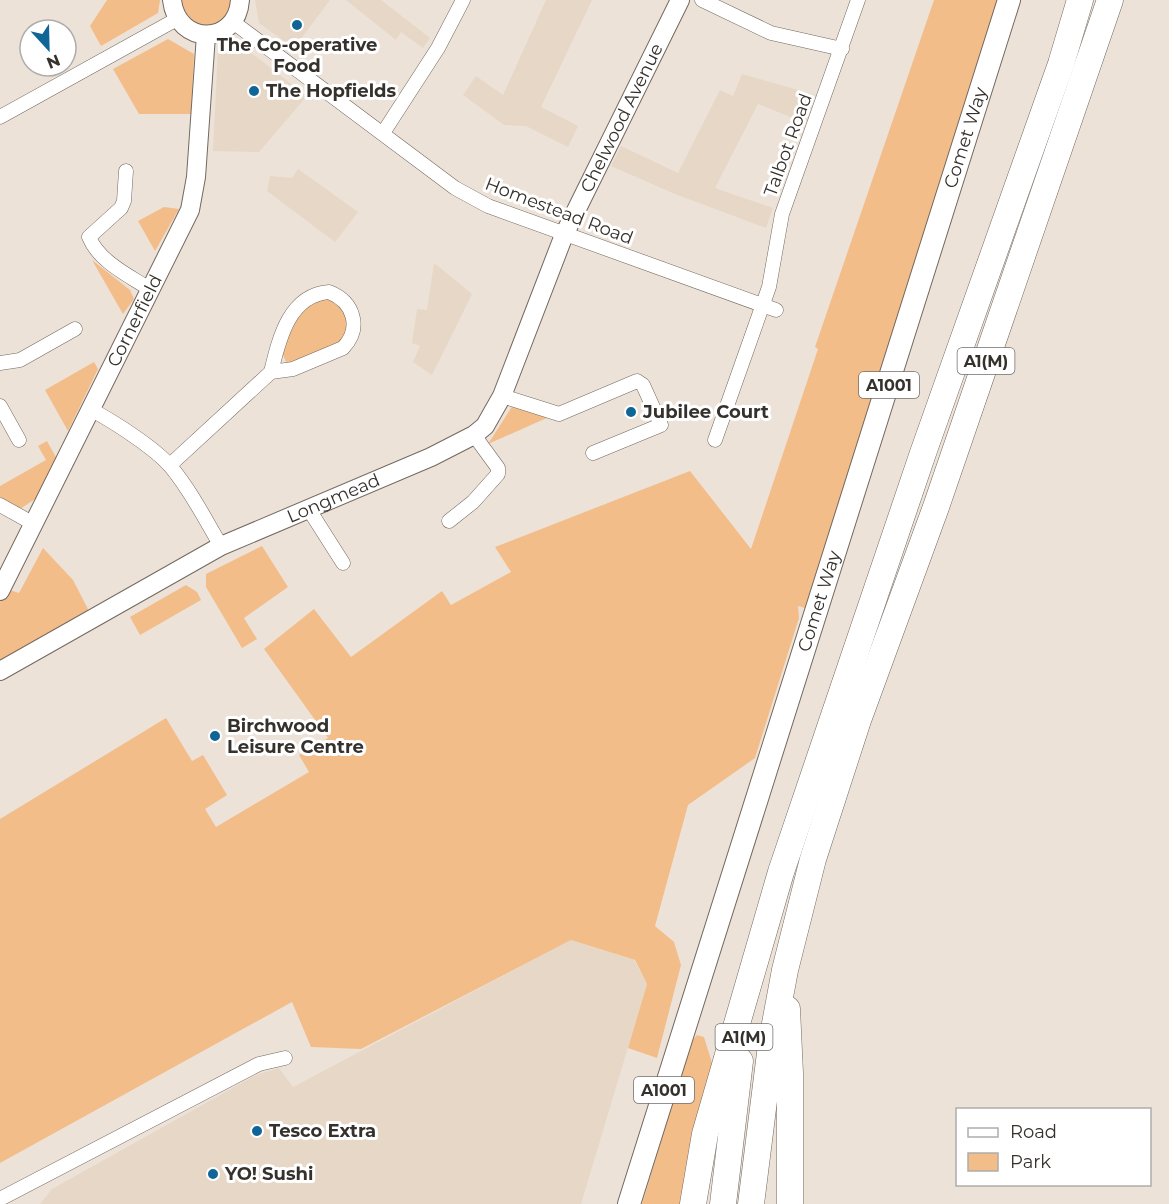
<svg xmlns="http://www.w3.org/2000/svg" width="1169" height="1204" viewBox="0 0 1169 1204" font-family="Montserrat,sans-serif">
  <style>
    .built { fill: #e7d7c7 }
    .green { fill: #f3bd89 }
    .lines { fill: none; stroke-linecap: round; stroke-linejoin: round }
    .minor-casing { stroke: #72685f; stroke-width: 15 }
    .tertiary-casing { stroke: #72685f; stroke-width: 20 }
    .primary-casing { stroke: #72685f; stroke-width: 24 }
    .motorway-casing { stroke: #72685f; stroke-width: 27 }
    .minor { stroke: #fff; stroke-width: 14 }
    .tertiary { stroke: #fff; stroke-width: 18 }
    .primary { stroke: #fff; stroke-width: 22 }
    .motorway { stroke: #fff; stroke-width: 26 }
    .poi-dot { fill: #0f6596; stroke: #fff; stroke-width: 2 }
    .labels { text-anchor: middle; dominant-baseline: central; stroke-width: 6; stroke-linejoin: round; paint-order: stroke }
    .shield { fill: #fff; stroke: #726f6c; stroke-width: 1.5 }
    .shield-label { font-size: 16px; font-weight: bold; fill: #35312d }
    .poi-label { font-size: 18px; font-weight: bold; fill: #35312d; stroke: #fff; text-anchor: start }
    .street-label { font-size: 18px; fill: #35312d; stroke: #fff }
  </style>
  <rect width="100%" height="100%" fill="#ede2d8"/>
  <g class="built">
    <path d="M255,0h75l-36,48 -35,-25z"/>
    <path d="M346,0h35l49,38 -7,10 -22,-16 -5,8z"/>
    <path d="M546,0h46l-51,107 37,19 -10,21 -42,-21 -22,-1 -41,-30 13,-19 27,19z"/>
    <path d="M237,42l70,54 -48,56 -46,-1 5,-103z"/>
    <path d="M742,74l74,21 -11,28 -47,-19 -43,84 58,20 -7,20 -91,-34 -64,-28 10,-20 57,27 42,-83 13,6z"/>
    <path d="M298,169l60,43 -23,30 -68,-51 3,-15 22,2z"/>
    <path d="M434,263l38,31 -40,81 -19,-13 7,-16 -8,-3 5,-34 10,1z"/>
    <path d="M571,940l63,20 13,24 -66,220h-541l12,-15 204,-114 23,-7 14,19z"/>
  </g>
  <g class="green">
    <path d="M107,0h53l-2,13 -57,33 -11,-20z"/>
    <path d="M181,0h52l-6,17c-22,14 -41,11 -46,-17z"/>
    <path d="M934,0h67l-193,609 -10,-3 1,12 -44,140 -67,47 -33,121 19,16 7,23 -24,93 -29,-10 19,-64 -12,-24 -64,-20 -210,109 -50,-2 -19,-45 -292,161v-344l166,-101 26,43 11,-6 24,40 -22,14 11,18 93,-55 -10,-17 29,-17 -64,-89 50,-40 37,48 91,-66 9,14 60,-33 -16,-25 195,-76 61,78 67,-200 -3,-2z"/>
    <path d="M168,39l26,15 -3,60h-52l-26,-45z"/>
    <path d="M164,207l15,2 -24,42 -17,-30z"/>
    <path d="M92,260l38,30 4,9 -11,15z"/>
    <path d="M330,298l16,13 1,21 -5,10 -55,22 -5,-11 18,-44 9,-8z"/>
    <path d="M94,362l4,7 -30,62 -23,-41z"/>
    <path d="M513,405l36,12 -61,27z"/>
    <path d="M47,441l11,20 -17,34 -21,14 -20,-12v-11l46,-26 -8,-14z"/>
    <path d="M262,546l26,41 -44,31 13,21 -15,9 -36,-61v-13z"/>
    <path d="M43,548l30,32 17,33 -90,52v-63l6,-11 4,-1 9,3z"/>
    <path d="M186,585l11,7 4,8 -61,35 -10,-18z"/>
    <path d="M697,1035l7,2 8,26 -29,141h-41l49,-162z"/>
  </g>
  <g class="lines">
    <g class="minor-casing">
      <g id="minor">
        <path d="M702,0l69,33 71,16"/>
        <path d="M233,22l222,166 33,18 288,104"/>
        <path d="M0,117l177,-98"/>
        <path d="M383,133l55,-85 25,-48"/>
        <path d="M126,171l-2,30 -3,7 -32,29c10,25 41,39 62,53"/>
        <path d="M0,363l20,-3 55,-31"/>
        <path d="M502,396l57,18 78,-33 6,4 18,40 -68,28"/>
        <path d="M0,406l19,34"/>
        <path d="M92,410c22,12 63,38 79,57 20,24 34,52 50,79"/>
        <path d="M715,440l54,-153 13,-73 76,-214"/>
        <path d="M170,465l101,-93c8,-33 18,-77 58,-80 25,10 33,36 14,56l-50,21 -22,3"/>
        <path d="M0,505l34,19"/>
        <path d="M308,508l35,55"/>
        <path d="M449,521l24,-19 25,-28v-6l-24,-33"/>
        <path d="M0,1199l259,-135 26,-6"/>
      </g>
    </g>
    <g class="tertiary-casing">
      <g id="tertiary">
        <path d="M172,0c5,46 65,46 68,0"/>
        <path id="s1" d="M0,591l190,-381 6,-33 10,-142"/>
        <path id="s2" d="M0,671l221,-125 210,-89 43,-22 11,-9 17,-30 62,-161 116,-235"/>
      </g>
    </g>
    <g class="primary-casing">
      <g id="primary">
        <path id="s3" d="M629,1204l380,-1204"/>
      </g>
    </g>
    <g class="motorway-casing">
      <g id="motorway">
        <path d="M787,1009l3,64v131"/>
        <path d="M693,1204l12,-70 76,-262 142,-419 138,-389 19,-64"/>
        <path d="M723,1204l17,-143"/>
        <path d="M751,1204l20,-159 14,-75 28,-111 45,-139 78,-213 174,-507"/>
      </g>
    </g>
    <use href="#minor" class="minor"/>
    <use href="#tertiary" class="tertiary"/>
    <use href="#primary" class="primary"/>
    <use href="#motorway" class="motorway"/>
  </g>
  <g class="poi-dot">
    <circle cx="297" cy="25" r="6"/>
    <circle cx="254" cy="91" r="6"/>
    <circle cx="631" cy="412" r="6"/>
    <circle cx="215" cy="736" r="6"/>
    <circle cx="257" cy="1131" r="6"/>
    <circle cx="213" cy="1174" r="6"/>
  </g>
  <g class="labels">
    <g class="shield">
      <rect x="957.5" y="348" width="57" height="26" rx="4.5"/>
      <rect x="859" y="372" width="60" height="26" rx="4.5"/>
      <rect x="715.5" y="1024" width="57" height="26" rx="4.5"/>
      <rect x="634" y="1077" width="60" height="26" rx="4.5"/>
    </g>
    <g class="shield-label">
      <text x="986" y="361">A1(M)</text>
      <text x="889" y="385">A1001</text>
      <text x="744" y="1037">A1(M)</text>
      <text x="664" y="1090">A1001</text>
    </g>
    <g class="poi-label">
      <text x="297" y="45" text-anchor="middle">The Co-operative<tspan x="297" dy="21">Food</tspan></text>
      <text x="266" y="91">The Hopfields</text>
      <text x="643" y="412">Jubilee Court</text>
      <text x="227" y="726">Birchwood<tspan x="227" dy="21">Leisure Centre</tspan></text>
      <text x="269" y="1131">Tesco Extra</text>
      <text x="225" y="1174">YO! Sushi</text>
    </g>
    <g class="street-label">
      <text stroke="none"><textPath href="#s2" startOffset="882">Chelwood Avenue</textPath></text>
      <text stroke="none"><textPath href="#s3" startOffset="1118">Comet Way</textPath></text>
      <text transform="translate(788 145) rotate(-70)">Talbot Road</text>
      <text transform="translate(559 211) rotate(21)">Homestead Road</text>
      <text stroke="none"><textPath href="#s1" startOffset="302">Cornerfield</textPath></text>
      <text stroke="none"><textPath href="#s2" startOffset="376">Longmead</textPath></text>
      <text stroke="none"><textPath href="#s3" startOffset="632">Comet Way</textPath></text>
    </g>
  </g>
  <rect x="956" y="1108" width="195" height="78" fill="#ffffff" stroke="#aeadab" stroke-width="1.5"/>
  <rect x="968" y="1128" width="30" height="9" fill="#ffffff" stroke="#aeadab" stroke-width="1.5"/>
  <text x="1010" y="1138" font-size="18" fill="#35312d">Road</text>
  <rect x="968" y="1153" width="30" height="18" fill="#f3bd89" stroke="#aeadab" stroke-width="1.5"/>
  <text x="1010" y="1168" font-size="18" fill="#35312d">Park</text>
  <g transform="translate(48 48) rotate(158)"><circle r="28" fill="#ffffff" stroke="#aeadab" stroke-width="1.5"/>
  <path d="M0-4.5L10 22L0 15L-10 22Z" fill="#0f6596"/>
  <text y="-9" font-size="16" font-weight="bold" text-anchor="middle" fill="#35312d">N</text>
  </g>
</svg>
